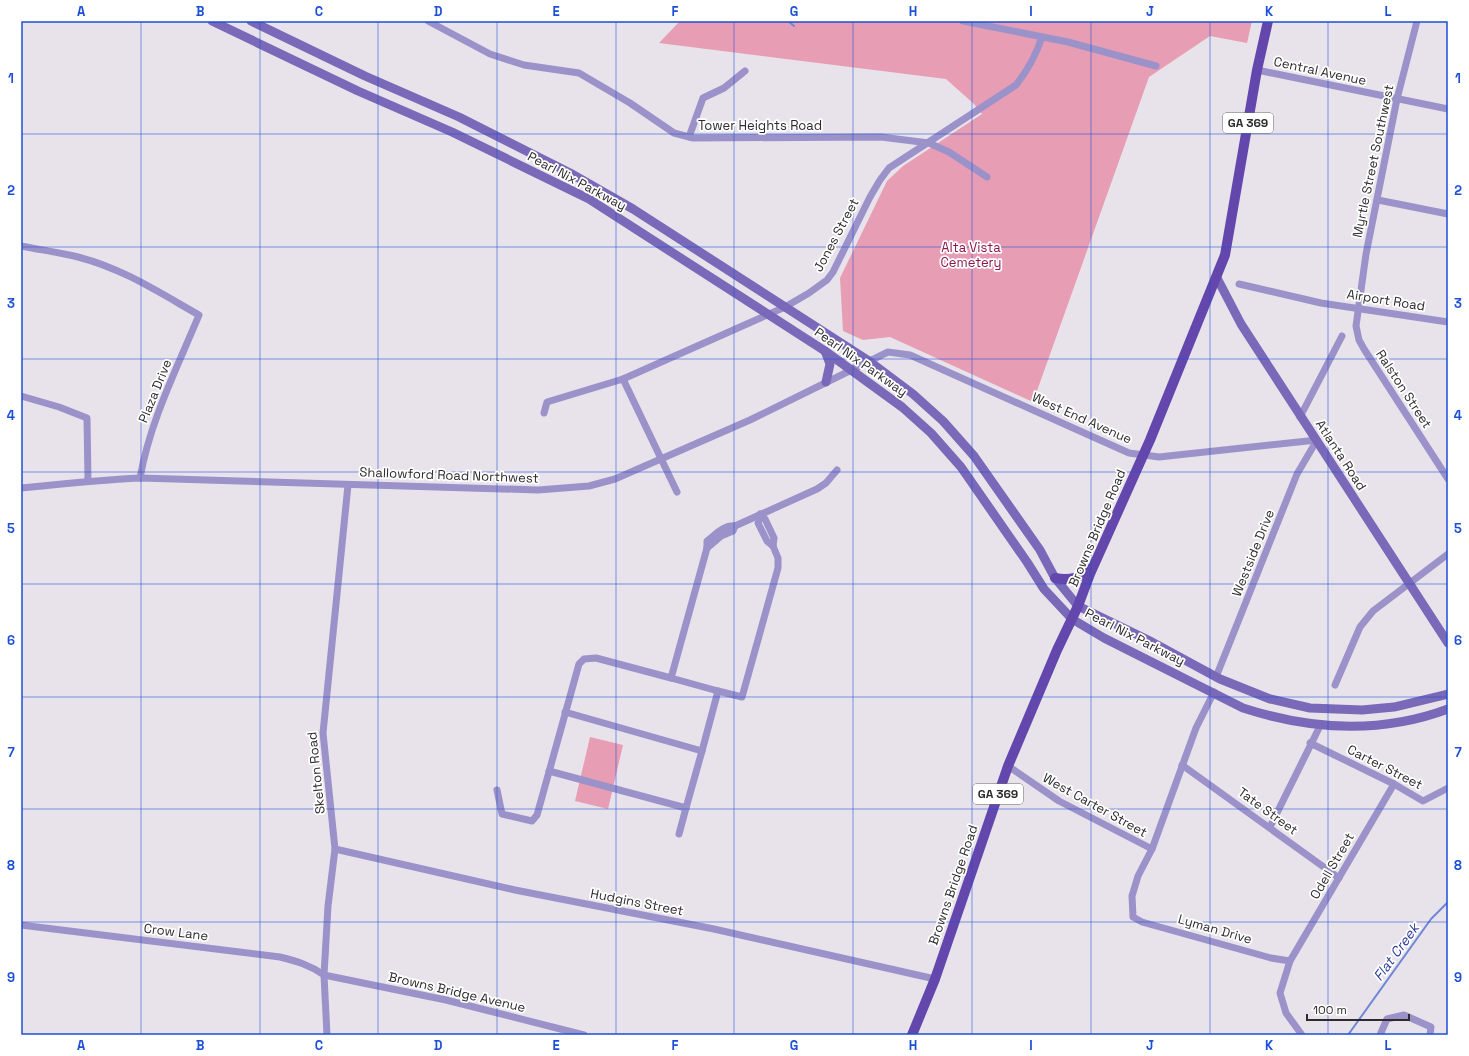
<svg xmlns="http://www.w3.org/2000/svg" width="1469" height="1056" viewBox="0 0 1469 1056" font-family="'Space Grotesk',sans-serif">
  <style>
    .green { fill: #e79db4 }
    .lines { fill: none; stroke-linecap: round; stroke-linejoin: round }
    .stream { stroke: #6f87d6; stroke-width: 2 }
    .minor { stroke: #9c92ca; stroke-width: 7 }
    .secondary { stroke: #7a68b9; stroke-width: 9 }
    .primary { stroke: #6347ac; stroke-width: 10 }
    .grid { fill: none; stroke: #1d4ed8; stroke-width: 1; stroke-opacity: 0.55 }
    .labels { text-anchor: middle; dominant-baseline: central; stroke-width: 3.5; stroke-linejoin: round; paint-order: stroke }
    .shield { fill: #fff; stroke: #6c6b6c; stroke-width: 1 }
    .shield-label { font-size: 12px; font-weight: bold; fill: #2d2b2d }
    .street-label { font-size: 13px; fill: #2d2b2d; stroke: #fff }
    .park-label { font-size: 13px; fill: #8a184c; stroke: #fff }
    .water-label { font-size: 14px; font-style: italic; fill: #2a3b98; stroke: #fff }
    .neatline { fill: none; stroke: #1d4ed8; stroke-width: 1.5 }
    .grid-label { font-size: 13px; text-anchor: middle; font-weight: bold; fill: #1d4ed8 }
  </style>
  <rect width="100%" height="100%" fill="#e8e3ea"/>
  <g class="green">
    <path d="M680,21h572l-5,22 -37,-7 -61,41 -116,325 -143,-65 -27,3 -20,-9 -3,-53 47,-97 16,-15 79,-52 -8,-10 -28,-25 -287,-36z"/>
    <path d="M590,737l33,8 -15,64 -33,-8z"/>
  </g>
  <g class="lines">
    <g class="stream">
      <path d="M788,21l6,5"/>
      <path d="M1348,1035l83,-116 17,-17"/>
    </g>
    <g class="minor">
      <path d="M428,21l62,33 34,11 55,8 51,30 44,30 19,5 188,-1 48,6 20,9 38,25"/>
      <path d="M963,21l105,21 88,24"/>
      <path d="M1417,21l-20,78 -31,155 -10,72 3,14 5,9 84,130"/>
      <path d="M1257,70l191,39"/>
      <path d="M689,137l14,-39 21,-10 21,-17"/>
      <path d="M1378,200l70,14"/>
      <path d="M21,246c19,4 38,6 57,11 44,11 82,36 121,58 -22,53 -49,106 -59,163"/>
      <path d="M1239,284l82,19 127,19"/>
      <path d="M623,379l54,113"/>
      <path d="M21,396l38,11 28,11 1,63"/>
      <path d="M544,413l3,-11 76,-23 162,-72 24,-14 18,-13 6,-8 37,-75 10,-17 9,-12 127,-83c12,-15 20,-30 26,-48"/>
      <path d="M1300,417l42,-81"/>
      <path d="M21,488c40,-4 79,-8 119,-10l398,12 51,-4 26,-7 135,-59 138,-68 22,3 219,98 30,4 158,-17"/>
      <path d="M761,517l-3,6 9,18 6,5"/>
      <path d="M707,548l14,-12 12,-5 2,-5"/>
      <path d="M1216,677l81,-203 20,-34"/>
      <path d="M671,678l47,13"/>
      <path d="M1335,685l25,-58 13,-16 75,-57"/>
      <path d="M1214,692l-18,36 -44,121 -14,27 -6,20 1,21 9,5 129,36 19,3"/>
      <path d="M1310,743l84,41 29,17 25,-13"/>
      <path d="M702,751l16,-60 24,6 36,-129v-10l-5,-12 1,-8 -9,-19 -5,-5"/>
      <path d="M1182,765l157,113"/>
      <path d="M1008,766l51,35 93,48"/>
      <path d="M549,771l137,37 16,-57 -137,-39"/>
      <path d="M497,790l5,24 30,7 5,-6 42,-151 5,-5 12,-1 75,20 36,-130v-7c8,-6 18,-17 28,-15l82,-37 9,-6 11,-13"/>
      <path d="M1270,827l50,-101"/>
      <path d="M679,834l7,-26"/>
      <path d="M335,849l180,41 199,39 221,50"/>
      <path d="M21,925l259,32c16,4 30,8 44,18l122,25 138,35"/>
      <path d="M327,1035l-3,-60 4,-69 7,-57 -12,-116 25,-248"/>
      <path d="M1302,1035l-16,-22 -6,-20 10,-32 104,-177"/>
      <path d="M1380,1035l7,-16 17,-4 27,12 -1,8"/>
    </g>
    <g class="secondary">
      <path d="M212,21l146,70 94,41 137,67 236,152 77,56 29,26 30,34 66,95 17,27 28,30 32,19 139,70c68,22 138,26 205,1"/>
      <path d="M251,21l114,55 94,41 111,56 63,36 236,152 44,33 30,27 31,35 66,94 15,28 23,28 70,34 72,39 50,20 40,9 52,2 32,-3 54,-13"/>
      <path d="M1217,278l24,46 207,319"/>
      <path d="M825,351l5,13 -4,18"/>
    </g>
    <g class="primary">
      <path d="M1055,578c16,3 24,0 37,-10"/>
      <path d="M912,1035l23,-56 73,-213 49,-116 21,-44 12,-32 60,-134 75,-185 32,-185 11,-49"/>
    </g>
  </g>
  <path class="grid" d="M141,21v1014M260,21v1014M378,21v1014M497,21v1014M616,21v1014M734,21v1014M853,21v1014M972,21v1014M1091,21v1014M1210,21v1014M1328,21v1014M21,134h1427M21,247h1427M21,359h1427M21,472h1427M21,584h1427M21,697h1427M21,809h1427M21,922h1427"/>
  <g class="labels">
    <g class="shield">
      <rect x="1223" y="113" width="50" height="20" rx="3"/>
      <rect x="973" y="784" width="50" height="20" rx="3"/>
    </g>
    <g class="shield-label">
      <text x="1248" y="123">GA 369</text>
      <text x="998" y="794">GA 369</text>
    </g>
    <g class="street-label">
      <text transform="translate(1320 71) rotate(12)">Central Avenue</text>
      <text x="760" y="125">Tower Heights Road</text>
      <text transform="translate(1373 161) rotate(-78)">Myrtle Street Southwest</text>
      <text transform="translate(577 181) rotate(28)">Pearl Nix Parkway</text>
      <text transform="translate(836 235) rotate(-62)">Jones Street</text>
      <text transform="translate(1386 300) rotate(9)">Airport Road</text>
      <text transform="translate(861 362) rotate(35)">Pearl Nix Parkway</text>
      <text transform="translate(1404 389) rotate(57)">Ralston Street</text>
      <text transform="translate(155 391) rotate(-68)">Plaza Drive</text>
      <text transform="translate(1082 418) rotate(24)">West End Avenue</text>
      <text transform="translate(1341 455) rotate(57)">Atlanta Road</text>
      <text transform="translate(449 475) rotate(2)">Shallowford Road Northwest</text>
      <text transform="translate(1097 528) rotate(-67)">Browns Bridge Road</text>
      <text transform="translate(1253 553) rotate(-68)">Westside Drive</text>
      <text transform="translate(1135 637) rotate(27)">Pearl Nix Parkway</text>
      <text transform="translate(1385 767) rotate(27)">Carter Street</text>
      <text transform="translate(316 773) rotate(-96)">Skelton Road</text>
      <text transform="translate(1095 805) rotate(29)">West Carter Street</text>
      <text transform="translate(1268 811) rotate(36)">Tate Street</text>
      <text transform="translate(1332 866) rotate(-60)">Odell Street</text>
      <text transform="translate(953 885) rotate(-71)">Browns Bridge Road</text>
      <text transform="translate(637 902) rotate(11)">Hudgins Street</text>
      <text transform="translate(1215 929) rotate(16)">Lyman Drive</text>
      <text transform="translate(176 932) rotate(7)">Crow Lane</text>
      <text transform="translate(457 992) rotate(13)">Browns Bridge Avenue</text>
    </g>
    <g class="park-label">
      <text x="971" y="247">Alta Vista<tspan x="971" dy="15">Cemetery</tspan></text>
    </g>
    <g class="water-label">
      <text transform="translate(1396 952) rotate(-54)">Flat Creek</text>
    </g>
  </g>
  <rect width="1469" height="1056" fill="none" stroke="#ffffff" stroke-width="44"/>
  <path d="M1307 1014v6h102v-6" fill="none" stroke="#2d2b2d" stroke-width="2"/>
  <text x="1313" y="1014" font-size="12" fill="#2d2b2d" stroke="#ffffff" stroke-width="3" paint-order="stroke">100 m</text>
  <rect x="22" y="22" width="1425" height="1012" class="neatline"/>
  <g class="grid-label">
    <text x="81" y="16">A</text>
    <text x="200" y="16">B</text>
    <text x="319" y="16">C</text>
    <text x="438" y="16">D</text>
    <text x="556" y="16">E</text>
    <text x="675" y="16">F</text>
    <text x="794" y="16">G</text>
    <text x="913" y="16">H</text>
    <text x="1031" y="16">I</text>
    <text x="1150" y="16">J</text>
    <text x="1269" y="16">K</text>
    <text x="1388" y="16">L</text>
    <text x="11" y="83">1</text>
    <text x="1458" y="83">1</text>
    <text x="11" y="195">2</text>
    <text x="1458" y="195">2</text>
    <text x="11" y="308">3</text>
    <text x="1458" y="308">3</text>
    <text x="11" y="420">4</text>
    <text x="1458" y="420">4</text>
    <text x="11" y="533">5</text>
    <text x="1458" y="533">5</text>
    <text x="11" y="645">6</text>
    <text x="1458" y="645">6</text>
    <text x="11" y="757">7</text>
    <text x="1458" y="757">7</text>
    <text x="11" y="870">8</text>
    <text x="1458" y="870">8</text>
    <text x="11" y="982">9</text>
    <text x="1458" y="982">9</text>
    <text x="81" y="1050">A</text>
    <text x="200" y="1050">B</text>
    <text x="319" y="1050">C</text>
    <text x="438" y="1050">D</text>
    <text x="556" y="1050">E</text>
    <text x="675" y="1050">F</text>
    <text x="794" y="1050">G</text>
    <text x="913" y="1050">H</text>
    <text x="1031" y="1050">I</text>
    <text x="1150" y="1050">J</text>
    <text x="1269" y="1050">K</text>
    <text x="1388" y="1050">L</text>
  </g>
</svg>
